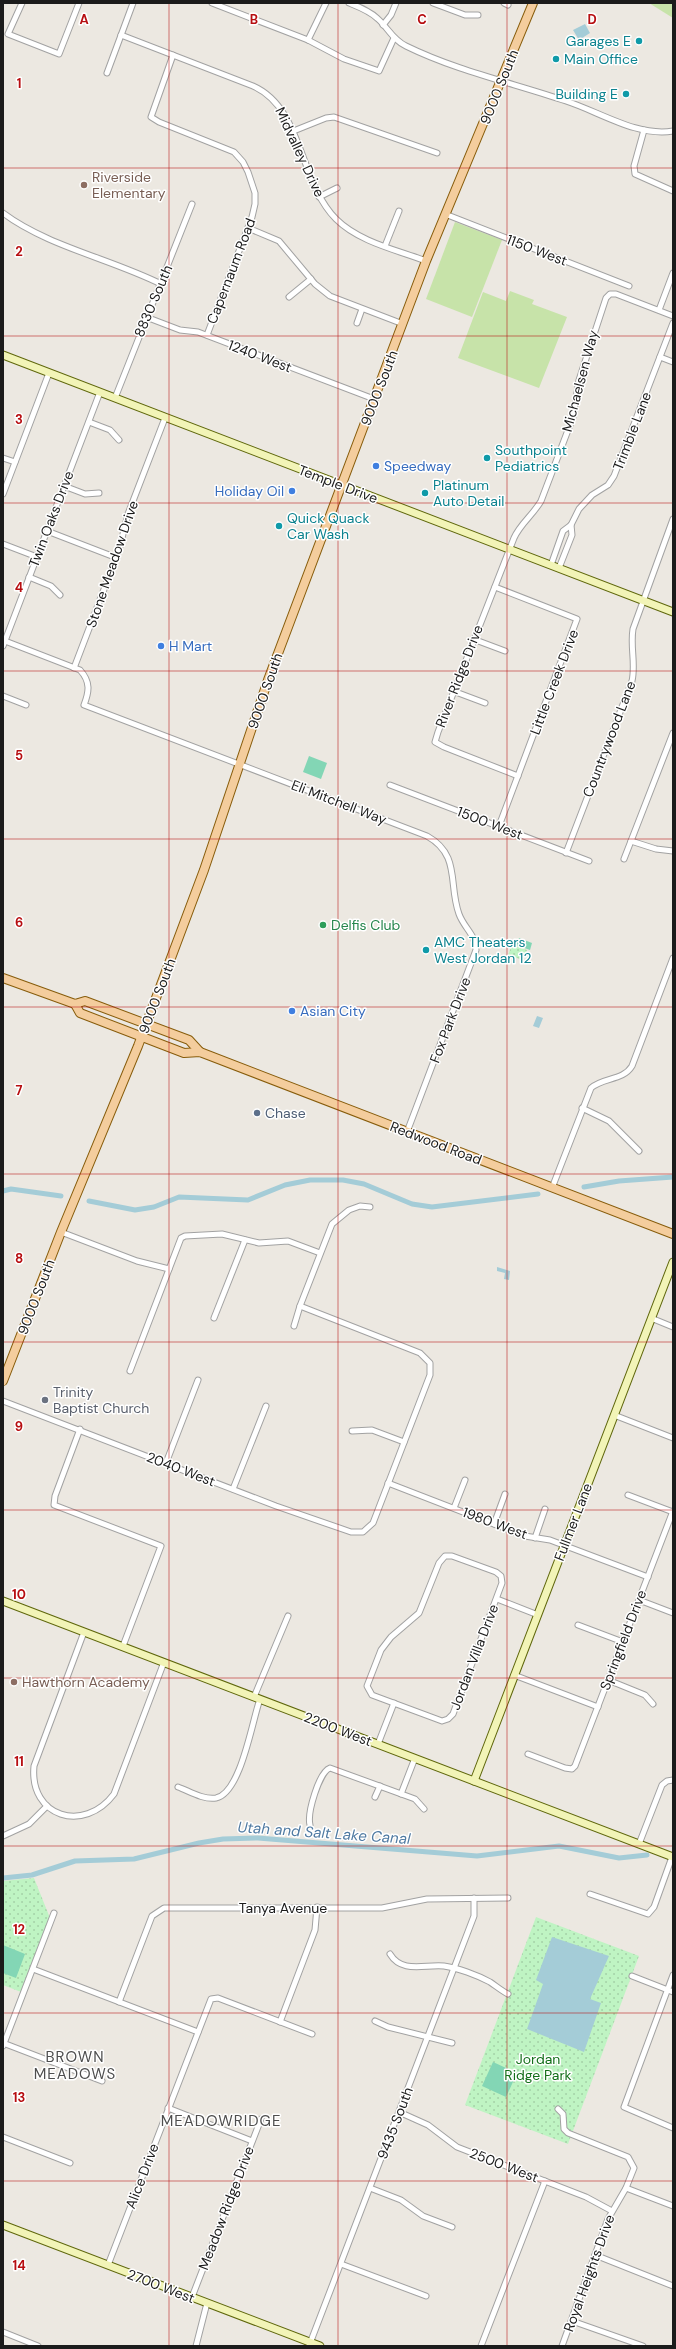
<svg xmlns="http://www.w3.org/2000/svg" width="676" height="2349" viewBox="0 0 676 2349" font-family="'DM Sans',sans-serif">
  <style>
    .grass { fill: #c7e3a9 }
    .park { fill: url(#park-dots) }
    .pitch { fill: #83d6b5 }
    .water { fill: #a4ccd7 }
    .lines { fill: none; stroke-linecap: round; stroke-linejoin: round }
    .canal { stroke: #a4ccd7; stroke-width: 5 }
    .street-casing { stroke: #a2a2a2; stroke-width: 7 }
    .secondary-casing { stroke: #5f670c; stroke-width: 9 }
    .primary-casing { stroke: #875c0b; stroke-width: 10 }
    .street { stroke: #fff; stroke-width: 5 }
    .secondary { stroke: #f2f4b7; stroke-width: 7 }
    .primary { stroke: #f4cd9d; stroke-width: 8 }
    .grid { fill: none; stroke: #b70e11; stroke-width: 1; stroke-opacity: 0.55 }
    .culture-dot { fill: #0f9aa8; stroke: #fff; stroke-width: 1.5 }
    .education-dot { fill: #8d6e63; stroke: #fff; stroke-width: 1.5 }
    .shop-dot { fill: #3f7fe0; stroke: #fff; stroke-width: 1.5 }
    .leisure-dot { fill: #2e9e5b; stroke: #fff; stroke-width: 1.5 }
    .service-dot { fill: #5c6f8a; stroke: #fff; stroke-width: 1.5 }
    .worship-dot { fill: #6b7280; stroke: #fff; stroke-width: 1.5 }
    .labels { text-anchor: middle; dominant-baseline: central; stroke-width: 3; stroke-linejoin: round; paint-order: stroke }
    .culture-label { font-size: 14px; fill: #0d838f; stroke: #fff; text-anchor: start }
    .street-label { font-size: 14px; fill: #1b1b1b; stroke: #fff }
    .education-label { font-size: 14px; fill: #785e54; stroke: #fff; text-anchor: start }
    .shop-label { font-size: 14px; fill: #366cbe; stroke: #fff; text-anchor: start }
    .leisure-label { font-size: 14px; fill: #27864d; stroke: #fff; text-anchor: start }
    .service-label { font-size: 14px; fill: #4e5e75; stroke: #fff; text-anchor: start }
    .worship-label { font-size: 14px; fill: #5b616d; stroke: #fff; text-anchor: start }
    .park-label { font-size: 14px; fill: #136f19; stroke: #fff }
    .water-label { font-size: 15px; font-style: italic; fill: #4f7aa2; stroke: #fff }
    .neighbourhood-label { font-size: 15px; letter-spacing: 1px; fill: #4e4e4e; stroke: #fff }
    .grid-label { font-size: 13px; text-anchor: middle; font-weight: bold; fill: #b70e11; stroke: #fff; stroke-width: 3; stroke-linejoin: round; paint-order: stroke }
  </style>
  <defs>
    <pattern id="park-dots" width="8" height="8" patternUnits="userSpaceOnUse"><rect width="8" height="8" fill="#bff4c3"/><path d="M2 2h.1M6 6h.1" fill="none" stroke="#a4d1a7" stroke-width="1.8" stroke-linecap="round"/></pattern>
  </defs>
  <rect width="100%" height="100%" fill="#ece8e1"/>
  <g class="grass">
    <path d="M649,3h24v15z"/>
    <path d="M455,222l47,18 -30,77 -46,-18z"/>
    <path d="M510,291l24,9 -2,4 35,13 -28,71 -81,-30 25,-66 23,9z"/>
  </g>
  <g class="park">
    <path d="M512,945l15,5 -4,10 -15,-5z"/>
    <path d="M34,1878l16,40 -29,74 -18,-7v-104z"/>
    <path d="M536,1917l103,39 -71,188 -103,-39z"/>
  </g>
  <g class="pitch">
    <path d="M309,756l18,7 -6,16 -18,-7z"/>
    <path d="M519,938l13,5 -2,7 -14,-5z"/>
    <path d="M3,1945l22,9 -9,24 -13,-5z"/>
    <path d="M493,2062l24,11 -11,24 -24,-11z"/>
  </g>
  <g class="water">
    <path d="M585,24l5,9 -11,7 -6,-10z"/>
    <path d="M537,1016l6,2 -4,10 -6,-2z"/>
    <path d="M497,1267l13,4 -1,9 -5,-1 1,-6 -8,-2z"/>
    <path d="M552,1937l57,19 -19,43 11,4 -17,49 -57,-23 16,-45 -7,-4z"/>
  </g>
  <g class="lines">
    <g class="canal">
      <path d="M584,1187l35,-6 54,-4"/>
      <path d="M3,1191l8,-2 50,7"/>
      <path d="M89,1201l46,9 19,-3 25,-10 69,3 37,-15 25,-5h33l21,4 48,20 20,3 106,-13"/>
      <path d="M3,1878l29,-3 43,-14 59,-2 65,-16 24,-4 35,-1 219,18 82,-10 60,12 28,-3"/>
    </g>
    <g class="street-casing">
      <g id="street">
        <path d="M22,3l-14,31 51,20 20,-51"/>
        <path d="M212,3l96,37 36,19 35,12 15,-33"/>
        <path d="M349,3c10,4 21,8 29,16 10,9 15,21 28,27 51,25 107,37 160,55 34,11 71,36 107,30"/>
        <path d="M433,3l32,12h13"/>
        <path d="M504,3l4,2"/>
        <path d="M383,25l8,-10 5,-12"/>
        <path d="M121,35l132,51c50,22 46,96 83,133 23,23 61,31 90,42"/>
        <path d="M308,40l18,-37"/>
        <path d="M173,55l-22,62 8,5 75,30 9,10 5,10 7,21v11l-3,13 -45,118"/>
        <path d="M107,73l26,-70"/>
        <path d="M644,130l-10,36 1,8 38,17"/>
        <path d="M291,132l35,-14 8,-1 103,36"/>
        <path d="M319,197l18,-9"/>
        <path d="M3,213c44,33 108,46 158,71"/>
        <path d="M445,214l184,72"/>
        <path d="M248,228l31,13 36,43 15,12 73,28"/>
        <path d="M385,246l14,-35"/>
        <path d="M289,297l22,-18"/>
        <path d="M659,310l14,-37"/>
        <path d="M146,317l34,13 18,2 176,67"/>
        <path d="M357,323l5,-14"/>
        <path d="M660,357l13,5"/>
        <path d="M115,398l77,-194"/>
        <path d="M89,422l21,8 9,10"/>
        <path d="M3,458l12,4"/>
        <path d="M64,486l21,8 14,-1"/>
        <path d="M3,494l46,-121"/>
        <path d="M47,531l70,27"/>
        <path d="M3,544l34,13"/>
        <path d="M551,565l12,-34 8,-6 8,-16 13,-14 16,-10 6,-9 59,-153"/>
        <path d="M559,568l13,-33 -1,-10"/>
        <path d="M29,577l22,9 9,9"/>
        <path d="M495,587l82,32 -78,207"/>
        <path d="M473,639l32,12"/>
        <path d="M5,641l75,29c11,12 9,22 4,35l343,131c34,19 21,48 32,78 5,14 17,21 17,36l-69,182"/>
        <path d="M3,646l97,-254"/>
        <path d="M74,668l45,-118 9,-36 37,-96"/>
        <path d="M453,691l32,12"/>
        <path d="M3,696l23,9"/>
        <path d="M518,776l-74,-29 -9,-5 3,-10 76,-194c6,-14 19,-23 27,-37l32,-84 6,-37 27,-82 4,-4h6l57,22"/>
        <path d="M390,785l199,76"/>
        <path d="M631,841l25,8 17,2"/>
        <path d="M566,853l66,-172c4,-17 -2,-34 1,-52l40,-110"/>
        <path d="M624,859l49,-126"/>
        <path d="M582,1108l27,13 30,30"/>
        <path d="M552,1188l39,-100c12,-11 32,-7 41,-22l41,-108"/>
        <path d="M61,1232l76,29 32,8"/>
        <path d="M214,1318l31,-78"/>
        <path d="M651,1318l22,9"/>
        <path d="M294,1326l6,-20 32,-82 17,-14 11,-4 10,1"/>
        <path d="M130,1371l51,-133 4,-2 37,-2 37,9 29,-2 32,12"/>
        <path d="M3,1401l273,105 75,26h12l10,-9 57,-148v-12l-10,-10 -120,-47"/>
        <path d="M614,1415l59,23"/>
        <path d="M80,1429l-25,67 -1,9 107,41 -38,100"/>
        <path d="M352,1431l20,-1 32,12"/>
        <path d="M166,1463l32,-83"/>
        <path d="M388,1483l137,53 25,4 98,37"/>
        <path d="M233,1489l33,-83"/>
        <path d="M628,1495l45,17"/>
        <path d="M454,1508l11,-28"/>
        <path d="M494,1524l11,-30"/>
        <path d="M535,1538l10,-29"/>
        <path d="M445,1556h7l44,16 5,4 1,7 -49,131 -5,5 -6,2 -70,-26 -5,-9 14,-36 10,-13 28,-24 20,-50z"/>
        <path d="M497,1599l41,16"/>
        <path d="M639,1600l34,13"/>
        <path d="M578,1625l45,17"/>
        <path d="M84,1632l-50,134c-5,51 50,68 80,28l50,-132"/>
        <path d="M514,1675l84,32"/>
        <path d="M608,1680l37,15 8,9"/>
        <path d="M254,1697l34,-81"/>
        <path d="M378,1744l16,-41"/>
        <path d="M528,1754l37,14 7,1 3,-3 98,-255"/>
        <path d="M178,1787c11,4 25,13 38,11 25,-5 36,-77 44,-99"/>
        <path d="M401,1794l14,-36"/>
        <path d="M375,1797l5,-11"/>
        <path d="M310,1825c-3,-12 9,-53 20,-57l85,31 9,10"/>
        <path d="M3,1836l26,-12 18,-18"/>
        <path d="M639,1844l23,-59 5,-4 6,-1"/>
        <path d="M590,1894l58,20 6,-7 18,-50"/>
        <path d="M390,1954c12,20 35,10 54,12 14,2 33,9 46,16 6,4 12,9 18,12"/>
        <path d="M33,1969l165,63"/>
        <path d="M673,1975l-49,132 49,21"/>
        <path d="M632,1976l41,16"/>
        <path d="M119,2002l33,-86 12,-8h218l45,-9 81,-1"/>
        <path d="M375,2021l13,6 64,16"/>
        <path d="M280,2022l35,-92 2,-23"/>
        <path d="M3,2043l99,38"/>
        <path d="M3,2046l51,-133"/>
        <path d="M168,2108l84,33"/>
        <path d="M558,2109l5,5 1,15 4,4 60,24 6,11 -8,20 -18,31 -46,127"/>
        <path d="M399,2112l29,13 29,22 129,50 26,14"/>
        <path d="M3,2137l67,26"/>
        <path d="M370,2188l31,12 22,16 29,11"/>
        <path d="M626,2188l47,18"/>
        <path d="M595,2255l78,31"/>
        <path d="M341,2264l85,32"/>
        <path d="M108,2265l103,-266 7,-1 94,36"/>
        <path d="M192,2297l69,-178"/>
        <path d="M572,2321l71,25"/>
        <path d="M3,2332l35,14"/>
        <path d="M196,2346l11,-43"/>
        <path d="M309,2346l165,-430v-18"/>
        <path d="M481,2346l64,-165"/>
      </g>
    </g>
    <g class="secondary-casing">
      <g id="secondary">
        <path d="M3,355l670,257"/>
        <path d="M3,1601l670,256"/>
        <path d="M474,1781l199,-519"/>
        <path d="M3,2225l317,121"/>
      </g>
    </g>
    <g class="primary-casing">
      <g id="primary">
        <path d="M3,978l72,26 10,-3 104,39 11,12"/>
        <path d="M75,1004l5,9 104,40 16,-1 473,182"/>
        <path d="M3,1381l58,-149 77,-186 66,-176 64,-190 158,-419 107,-258"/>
      </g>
    </g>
    <use href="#street" class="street"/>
    <use href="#secondary" class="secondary"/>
    <use href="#primary" class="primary"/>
  </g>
  <path class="grid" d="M169,3v2343M338,3v2343M507,3v2343M3,168h670M3,336h670M3,503h670M3,671h670M3,839h670M3,1007h670M3,1174h670M3,1342h670M3,1510h670M3,1678h670M3,1846h670M3,2013h670M3,2181h670"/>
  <g class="culture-dot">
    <circle cx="639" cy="41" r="4"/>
    <circle cx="556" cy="59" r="4"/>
    <circle cx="626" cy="94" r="4"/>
    <circle cx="487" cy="458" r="4"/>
    <circle cx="425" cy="493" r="4"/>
    <circle cx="279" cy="526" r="4"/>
    <circle cx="426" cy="950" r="4"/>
  </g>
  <g class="education-dot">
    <circle cx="84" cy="185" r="4"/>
    <circle cx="14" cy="1682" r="4"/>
  </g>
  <g class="shop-dot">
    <circle cx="376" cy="466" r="4"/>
    <circle cx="292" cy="491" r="4"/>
    <circle cx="161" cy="646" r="4"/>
    <circle cx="292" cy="1011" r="4"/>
  </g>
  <circle class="leisure-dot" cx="323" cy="925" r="4"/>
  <circle class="service-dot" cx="257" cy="1113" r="4"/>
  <circle class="worship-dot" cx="45" cy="1400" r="4"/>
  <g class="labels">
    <g class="culture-label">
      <text x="631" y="41" text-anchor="end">Garages E</text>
      <text x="564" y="59">Main Office</text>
      <text x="618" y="94" text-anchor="end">Building E</text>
      <text x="495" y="450">Southpoint<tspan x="495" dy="16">Pediatrics</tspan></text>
      <text x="433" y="485">Platinum<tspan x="433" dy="16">Auto Detail</tspan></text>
      <text x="287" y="518">Quick Quack<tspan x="287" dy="16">Car Wash</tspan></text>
      <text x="434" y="942">AMC Theaters<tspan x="434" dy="16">West Jordan 12</tspan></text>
    </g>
    <g class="street-label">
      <text transform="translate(499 87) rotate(-68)">9000 South</text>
      <text transform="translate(300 152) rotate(65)">Midvalley Drive</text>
      <text transform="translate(537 250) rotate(21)">1150 West</text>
      <text transform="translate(231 271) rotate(-69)">Capernaum Road</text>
      <text transform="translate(153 301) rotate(-67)">8830 South</text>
      <text transform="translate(260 356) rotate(21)">1240 West</text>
      <text transform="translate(580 381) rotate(-75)">Michaelsen Way</text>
      <text transform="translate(379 388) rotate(-69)">9000 South</text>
      <text transform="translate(632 431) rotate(-69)">Trimble Lane</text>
      <text transform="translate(338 484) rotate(21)">Temple Drive</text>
      <text transform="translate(51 519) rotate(-69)">Twin Oaks Drive</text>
      <text transform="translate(112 564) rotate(-71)">Stone Meadow Drive</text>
      <text transform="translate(459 676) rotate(-69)">River Ridge Drive</text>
      <text transform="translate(554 682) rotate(-69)">Little Creek Drive</text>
      <text transform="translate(265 691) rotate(-71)">9000 South</text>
      <text transform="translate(609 739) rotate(-69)">Countrywood Lane</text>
      <text transform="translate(339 802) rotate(21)">Eli Mitchell Way</text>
      <text transform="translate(490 823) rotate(21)">1500 West</text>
      <text transform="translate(157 996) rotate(-69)">9000 South</text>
      <text transform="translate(450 1020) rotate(-69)">Fox Park Drive</text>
      <text transform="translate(436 1143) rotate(21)">Redwood Road</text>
      <text transform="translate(36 1297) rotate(-69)">9000 South</text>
      <text transform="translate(181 1469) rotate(21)">2040 West</text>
      <text transform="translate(573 1522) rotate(-69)">Fullmer Lane</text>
      <text transform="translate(495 1523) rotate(20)">1980 West</text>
      <text transform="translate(623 1640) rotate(-69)">Springfield Drive</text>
      <text transform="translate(474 1657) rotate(-69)">Jordan Villa Drive</text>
      <text transform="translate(338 1729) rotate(21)">2200 West</text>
      <text x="283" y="1908">Tanya Avenue</text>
      <text transform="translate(395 2123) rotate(-69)">9435 South</text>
      <text transform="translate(504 2165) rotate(21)">2500 West</text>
      <text transform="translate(142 2176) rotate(-69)">Alice Drive</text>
      <text transform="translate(226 2208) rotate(-69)">Meadow Ridge Drive</text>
      <text transform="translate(589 2273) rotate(-70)">Royal Heights Drive</text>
      <text transform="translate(161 2286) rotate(21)">2700 West</text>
    </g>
    <g class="education-label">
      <text x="92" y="177">Riverside<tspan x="92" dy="16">Elementary</tspan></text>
      <text x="22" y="1682">Hawthorn Academy</text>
    </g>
    <g class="shop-label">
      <text x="384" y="466">Speedway</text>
      <text x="284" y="491" text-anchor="end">Holiday Oil</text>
      <text x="169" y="646">H Mart</text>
      <text x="300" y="1011">Asian City</text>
    </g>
    <g class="leisure-label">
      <text x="331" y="925">Delfis Club</text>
    </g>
    <g class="service-label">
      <text x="265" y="1113">Chase</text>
    </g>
    <g class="worship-label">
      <text x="53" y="1392">Trinity<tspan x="53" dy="16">Baptist Church</tspan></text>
    </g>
    <g class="park-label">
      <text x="538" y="2059">Jordan<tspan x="538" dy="16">Ridge Park</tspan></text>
    </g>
    <g class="water-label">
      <text transform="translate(324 1833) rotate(4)">Utah and Salt Lake Canal</text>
    </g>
    <g class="neighbourhood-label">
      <text x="75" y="2057">BROWN<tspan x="75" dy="17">MEADOWS</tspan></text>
      <text x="221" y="2121">MEADOWRIDGE</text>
    </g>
  </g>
  <g class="grid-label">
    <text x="84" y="24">A</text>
    <text x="254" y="24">B</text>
    <text x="422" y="24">C</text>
    <text x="592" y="24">D</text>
    <text x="19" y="88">1</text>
    <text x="19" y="256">2</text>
    <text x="19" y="424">3</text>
    <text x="19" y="592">4</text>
    <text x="19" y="760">5</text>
    <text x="19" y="927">6</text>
    <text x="19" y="1095">7</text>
    <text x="19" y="1263">8</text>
    <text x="19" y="1431">9</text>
    <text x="19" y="1599">10</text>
    <text x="19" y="1766">11</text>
    <text x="19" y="1934">12</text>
    <text x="19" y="2102">13</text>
    <text x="19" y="2270">14</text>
  </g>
  <rect width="676" height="2349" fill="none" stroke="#1b1b1b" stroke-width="8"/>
</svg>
